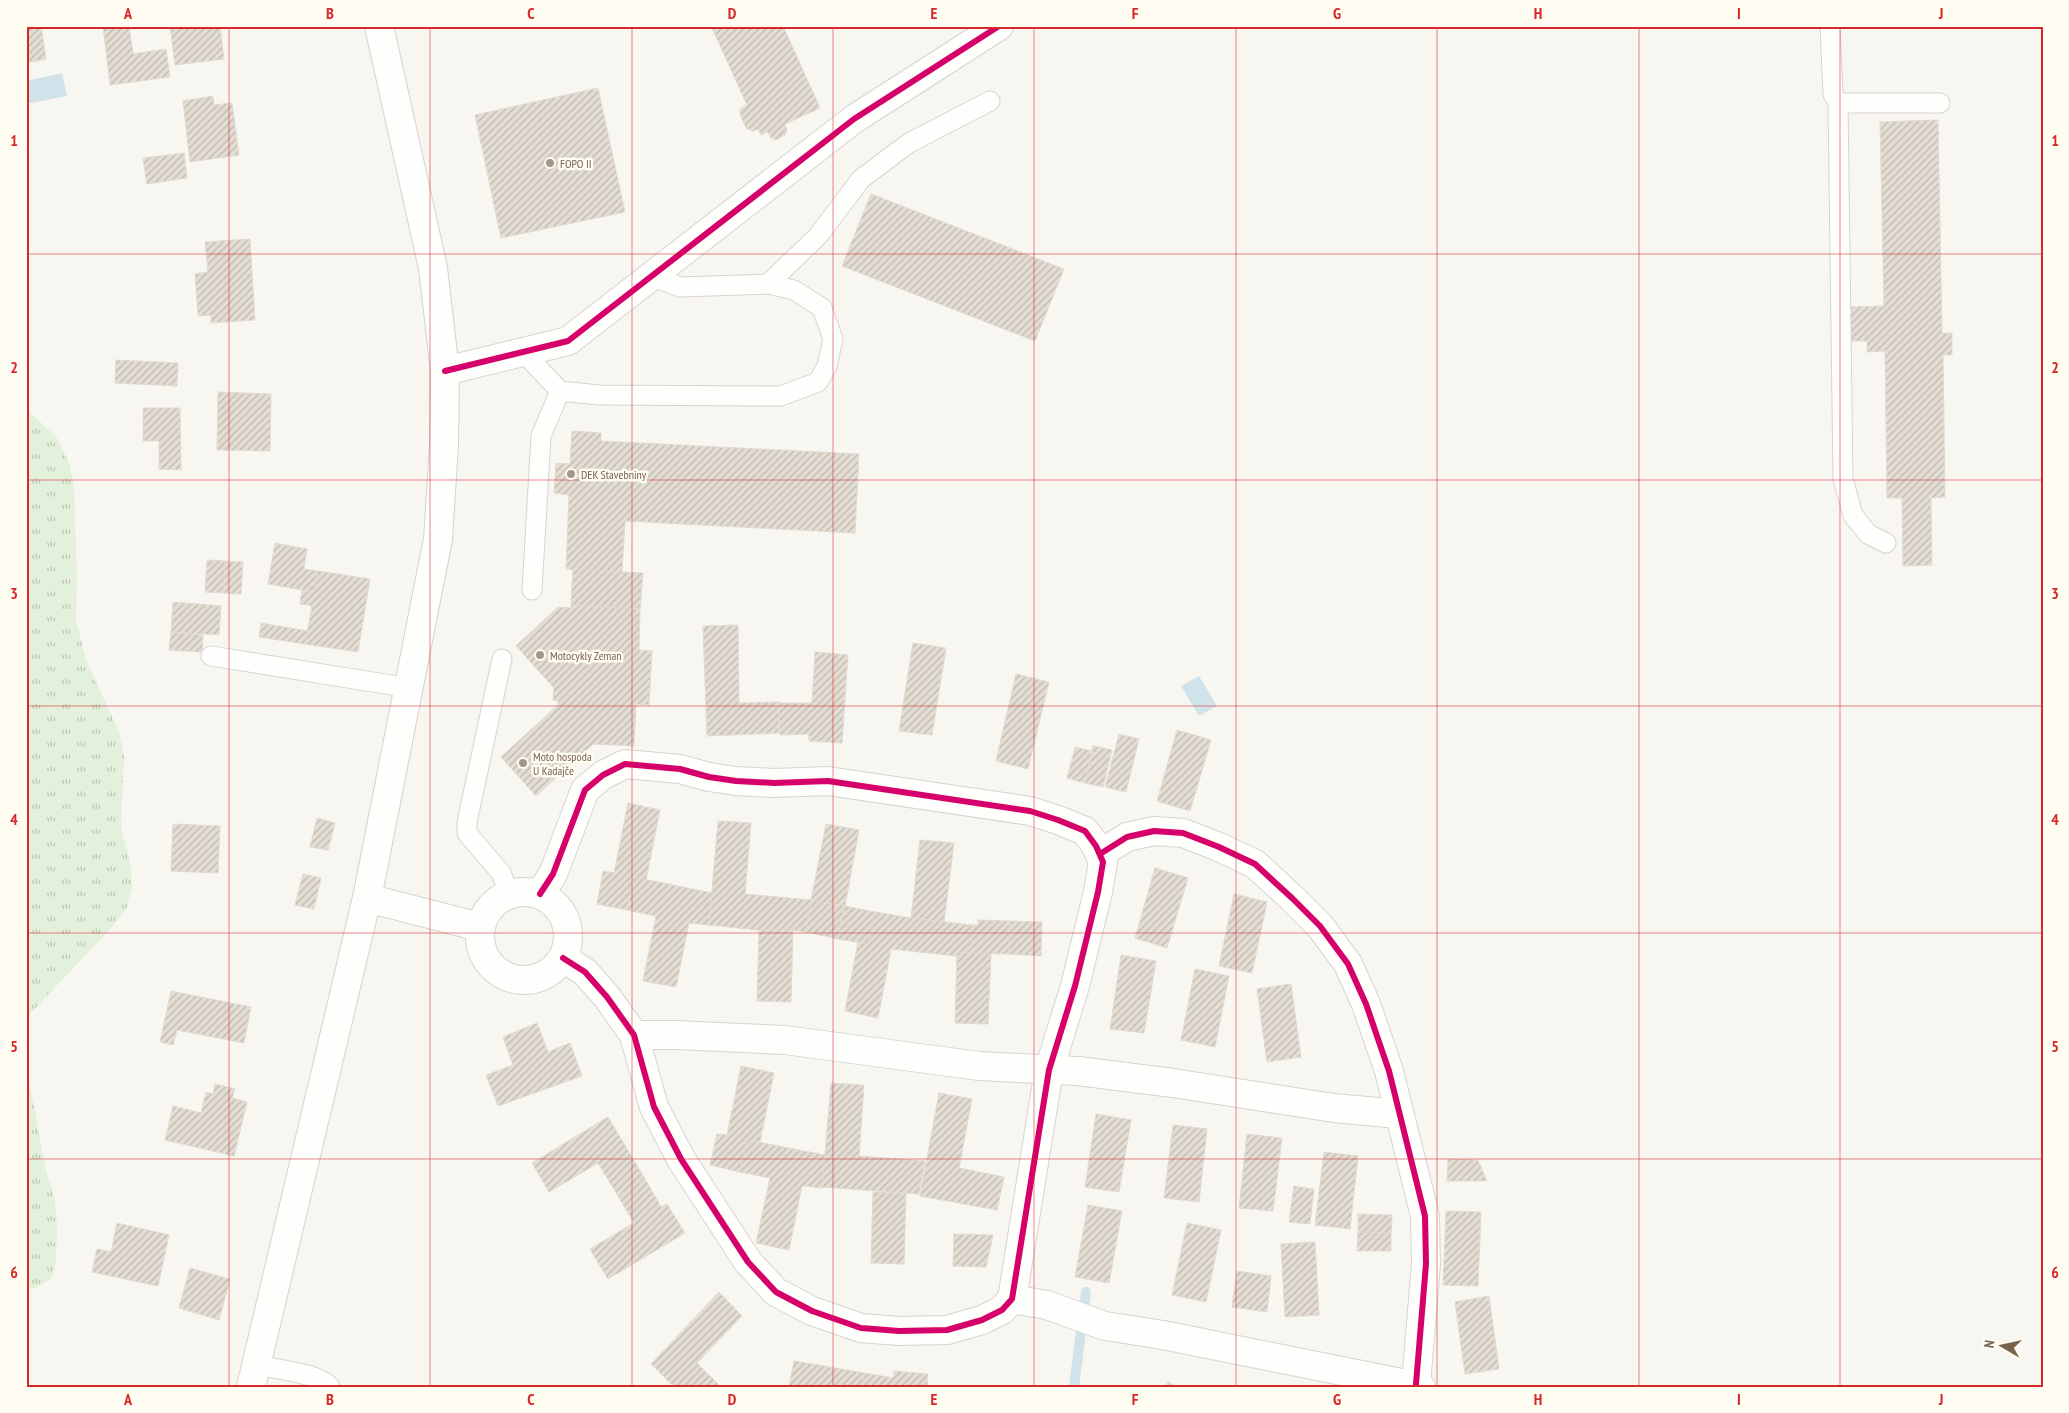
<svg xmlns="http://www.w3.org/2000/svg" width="2069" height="1413" viewBox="0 0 2069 1413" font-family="'PT Sans Narrow',sans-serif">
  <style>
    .grass { fill: url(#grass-tufts) }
    .water { fill: #d0e3ea }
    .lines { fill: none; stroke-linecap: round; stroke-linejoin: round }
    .stream { stroke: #d0e3ea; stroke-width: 10 }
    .building { fill: url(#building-hatch); stroke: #e1dbd2 }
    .lane-casing { stroke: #d8d3cd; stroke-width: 21 }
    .street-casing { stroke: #d8d3cd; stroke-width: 30 }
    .secondary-casing { stroke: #d6d2ca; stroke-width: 30 }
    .lane { stroke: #fefefd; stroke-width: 19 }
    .street { stroke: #fefefd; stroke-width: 28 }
    .secondary { stroke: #fefefd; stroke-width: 28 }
    .cycleway-casing { stroke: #fffcf2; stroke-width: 9 }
    .cycleway { stroke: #d6006c; stroke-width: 6 }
    .grid { fill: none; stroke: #d62828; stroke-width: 1; stroke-opacity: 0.55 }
    .poi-dot { fill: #a59687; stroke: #fffcf2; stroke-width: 2 }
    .labels { text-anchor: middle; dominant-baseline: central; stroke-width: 5; stroke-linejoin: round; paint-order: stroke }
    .poi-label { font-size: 12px; fill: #78634e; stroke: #fffcf2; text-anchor: start }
    .neatline { fill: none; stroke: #d62828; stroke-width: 2 }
    .grid-label { font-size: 16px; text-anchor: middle; font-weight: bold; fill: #d62828 }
  </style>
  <defs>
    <pattern id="grass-tufts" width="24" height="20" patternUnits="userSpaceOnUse" patternTransform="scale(1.25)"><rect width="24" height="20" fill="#e3f0db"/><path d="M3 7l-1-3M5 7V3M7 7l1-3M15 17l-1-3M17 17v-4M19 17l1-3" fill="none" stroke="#bdc6b4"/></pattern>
    <pattern id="building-hatch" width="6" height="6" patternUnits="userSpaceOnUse" patternTransform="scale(1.25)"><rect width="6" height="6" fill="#e3ddd4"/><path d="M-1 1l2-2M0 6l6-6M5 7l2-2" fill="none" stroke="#bdb7ae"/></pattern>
  </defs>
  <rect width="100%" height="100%" fill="#f8f6f0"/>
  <g class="grass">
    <path d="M26,408l31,30 13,27 4,23 3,87 -1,46 11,41 32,70 5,24 -3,71 10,39 1,21 -5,20 -13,18 -83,88 -5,9z"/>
    <path d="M26,1065l20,105 9,31 2,24 -1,38 -5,16 -17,10 -8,-1z"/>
  </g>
  <g class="water">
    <path d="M62,73l5,23 -41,8v-23z"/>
    <path d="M1199,676l18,30 -18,10 -18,-30z"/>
  </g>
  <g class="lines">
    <path class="stream" d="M1074,1387l12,-95"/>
  </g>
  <g class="building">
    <path d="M26,26h15l5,33 -20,4z"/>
    <path d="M103,26h26l4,28 33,-5 4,28 -60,8z"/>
    <path d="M170,26h50l4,33 -49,6z"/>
    <path d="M711,26h72l37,82 -35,16 2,6 -2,5 -9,5 -5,-2 -3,-6 -7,3 -3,-6 -5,2 -7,-3 -6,-14 1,-6 6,-3z"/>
    <path d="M598,88l27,124 -124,26 -26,-123z"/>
    <path d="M213,96l1,9 18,-2 7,52 -49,7 -7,-61z"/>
    <path d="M1938,120l4,213h10v22h-9l2,142 -14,1 1,67 -29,1 -1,-68h-15l-2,-147 -18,1v-11h-16l-1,-34 34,-1 -4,-184z"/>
    <path d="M184,153l3,25 -40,6 -4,-26z"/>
    <path d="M871,194l193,75 -29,72 -193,-75z"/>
    <path d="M250,239l5,81 -44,3v-8l-13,1 -3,-42 13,-2 -3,-30z"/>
    <path d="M116,360l62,3 -1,23 -62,-3z"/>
    <path d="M218,392l53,2 -1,57 -53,-1z"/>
    <path d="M143,408h37l1,62 -22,-1v-28h-16z"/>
    <path d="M572,431l29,2v8l258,13 -4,79 -230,-12 -3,51 -56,-3 3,-74 -15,-2 2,-30 14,1z"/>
    <path d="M275,543l32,6 -3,20 14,2 -4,21 -46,-8z"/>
    <path d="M207,560l18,1 -1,32 -19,-1z"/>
    <path d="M225,561l18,1 -2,32 -17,-1z"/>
    <path d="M573,569l70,4 -3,36 -69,-4z"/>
    <path d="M318,571l52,8 -12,73 -53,-8 7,-38 -12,-2 2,-14 12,2z"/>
    <path d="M173,602l48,4 -2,29 -48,-3z"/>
    <path d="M571,605l69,4 -1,41 13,1 -3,54 -13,-1 -2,42 -41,-2 -57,52 -35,-39 57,-52v-4l-5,-1 1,-12 -38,-42 42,-39 13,1z"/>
    <path d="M261,623l47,8 -3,13 -46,-7z"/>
    <path d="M738,625l1,78 40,-1v31l-72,3 -4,-110z"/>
    <path d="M171,632l32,3 -1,17 -33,-2z"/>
    <path d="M913,643l33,5 -14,87 -33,-4z"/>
    <path d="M815,652l33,3 -6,88 -33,-2v-7l-29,1 -1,-32h33z"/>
    <path d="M1016,674l33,8 -21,87 -32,-8z"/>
    <path d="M1177,730l34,10 -21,71 -33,-10z"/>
    <path d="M1119,734l20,5 -13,53 -21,-5z"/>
    <path d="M1093,745l-8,38 -18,-5 8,-31 17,4z"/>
    <path d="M1094,746l18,4 -9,37 -18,-4z"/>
    <path d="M628,803l32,7 -14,70 -12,-3 -7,33 -30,-6 6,-33 11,2z"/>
    <path d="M317,818l18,5 -7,27 -18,-3z"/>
    <path d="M718,821l33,2 -6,71 66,6 -5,32 -13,-2h-35l-49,-5z"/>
    <path d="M173,824l47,2 -2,47 -47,-2z"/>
    <path d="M826,824l33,6 -14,76 -34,-6z"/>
    <path d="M920,840l34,3 -10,79 -33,-4z"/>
    <path d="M1155,868l33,10 -21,70 -32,-10z"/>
    <path d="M303,874l18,4 -7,31 -19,-4z"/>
    <path d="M634,877l78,16 -3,32 -20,-2 -13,64 -33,-6 13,-65 -29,-6z"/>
    <path d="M1234,894l33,8 -15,71 -33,-7z"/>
    <path d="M811,900l33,6 -6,33 -32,-7z"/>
    <path d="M845,906l30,6 -6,32 -31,-5z"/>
    <path d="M875,912l36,6 61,7 -1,28 -14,-1v4l-66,-7 -13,69 -33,-7 13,-69 11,2z"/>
    <path d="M978,920l32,1 -1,33 -38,-1 1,-28h6z"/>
    <path d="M1010,921l32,1 -1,34 -32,-2z"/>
    <path d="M759,930h34l-2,72 -34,-1z"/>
    <path d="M957,952l34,2 -3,70 -33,-1z"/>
    <path d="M1121,955l35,6 -12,72 -34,-4z"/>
    <path d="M1195,969l34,7 -14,71 -34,-7z"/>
    <path d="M1291,984l10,73 -34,5 -10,-73z"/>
    <path d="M171,991l80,16 -7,36 -67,-13 -4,15 -13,-3z"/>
    <path d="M537,1023l11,29 22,-9 12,33 -84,30 -12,-31 27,-10 -10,-28z"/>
    <path d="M741,1066l33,7 -14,69 -13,-2 -7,32 -30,-7 7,-31 10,1z"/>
    <path d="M831,1083l33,2 -5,71 66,5 -6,33 -97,-7z"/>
    <path d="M215,1084l20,5 -3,9 15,4 -13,54 -69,-16 8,-34 28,7 5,-21 7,2z"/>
    <path d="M939,1093l33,6 -13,69 45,9 -7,33 -77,-14z"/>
    <path d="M1096,1114l35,6 -12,72 -34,-5z"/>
    <path d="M608,1117l37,62 -27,17 -20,-33 -49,29 -17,-29z"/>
    <path d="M1173,1125l34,4 -8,73 -35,-4z"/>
    <path d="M1247,1134l35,4 -9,73 -34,-3z"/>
    <path d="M747,1140l78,15 -3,33 -20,-2 -13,64 -33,-7 14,-65 -30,-6z"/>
    <path d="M1324,1152l34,4 -8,73 -35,-4z"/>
    <path d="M1448,1159l30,1 9,21h-40z"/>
    <path d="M645,1179l16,28 6,-3 18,29 -77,46 -18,-30 44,-26 -16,-27z"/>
    <path d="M1294,1186l20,3 -4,35 -21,-2z"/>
    <path d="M873,1192l33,1 -2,71 -33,-1z"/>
    <path d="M1088,1205l34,6 -13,72 -34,-6z"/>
    <path d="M1446,1211l35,1 -3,74 -35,-1z"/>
    <path d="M1358,1214l34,1 -1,18 -33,-1z"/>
    <path d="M117,1223l52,12 -11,51 -66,-14 5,-23 14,3z"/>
    <path d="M1187,1223l34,7 -15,72 -34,-7z"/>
    <path d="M1358,1232l33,1v18h-34z"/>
    <path d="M954,1234l39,1 -7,32 -33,-1z"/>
    <path d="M1315,1242l4,73 -34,2 -4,-73z"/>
    <path d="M190,1268l40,11 -11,41 -40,-12z"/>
    <path d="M1237,1271l34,5 -4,36 -35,-5z"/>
    <path d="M719,1292l23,24 -45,47 24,24h-47l-23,-23z"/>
    <path d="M1489,1296l10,73 -34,5 -10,-72z"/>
    <path d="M794,1361l71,12 -3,14h-73z"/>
    <path d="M894,1371l34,3 -1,13h-65l3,-14 28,5z"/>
    <path d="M1168,1382l9,5h-11z"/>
  </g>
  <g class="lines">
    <g class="lane-casing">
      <g id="lane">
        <path d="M1830,26l3,68 5,9 5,376 10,36 15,19 18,9"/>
        <path d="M1838,103h102"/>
        <path d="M768,284l50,-48 43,-57 48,-36 81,-42"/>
        <path d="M523,352l37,39 39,4 182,1 37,-14 9,-16 6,-27 -11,-31 -28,-18 -26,-6 -88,3 -29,-11"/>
        <path d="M532,590l9,-154 19,-45"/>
        <path d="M211,656l199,32"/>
        <path d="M502,659l-35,163v11l34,40 8,20"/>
        <path d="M256,1365c19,4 63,8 74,22"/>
      </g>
    </g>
    <g class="street-casing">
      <g id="street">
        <path d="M445,371l123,-30 286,-222 145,-93"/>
        <path d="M1100,854l27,-17 27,-6 29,2 36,14 36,17 38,35 27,27 28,38 18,40 23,67 36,145 1,48 -10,120"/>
        <circle cx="524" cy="936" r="44"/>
        <path d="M540,894l13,-20 32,-84 18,-15 22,-11 55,5 29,8 27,4 38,2 54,-2 202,30 28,9 27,11 11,15 7,16 -5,30 -23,94 -26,84 -37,229 -10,11 -20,10 -35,10 -48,1 -38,-3 -49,-17 -36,-19 -28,-30 -67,-103 -27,-52 -20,-72 -27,-38 -22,-25 -22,-14"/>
        <path d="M367,898l113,29"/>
        <path d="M634,1035h42l109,5 194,26 99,5 95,12 161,25 65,6"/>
        <path d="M1012,1299l35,6 58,21 58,9 258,52"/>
      </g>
    </g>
    <g class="secondary-casing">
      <path id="secondary" d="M251,1387l116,-489 71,-359 6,-94 1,-74 -12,-103 -54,-242"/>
    </g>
    <use href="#lane" class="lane"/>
    <use href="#street" class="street"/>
    <use href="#secondary" class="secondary"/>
    <g class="cycleway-casing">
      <g id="cycleway">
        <path d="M445,371l123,-30 286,-222 145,-93"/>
        <path d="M1100,854l27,-17 27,-6 29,2 36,14 36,17 38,35 27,27 28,38 18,40 23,67 36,145 1,48 -10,120"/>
        <path d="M540,894l13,-20 32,-84 18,-15 22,-11 55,5 29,8 27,4 38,2 54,-2 202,30 28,9 27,11 11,15 7,16 -5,30 -23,94 -26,84 -37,229 -10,11 -20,10 -35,10 -48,1 -38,-3 -49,-17 -36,-19 -28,-30 -67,-103 -27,-52 -20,-72 -27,-38 -22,-25 -22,-14"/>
      </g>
    </g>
    <use href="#cycleway" class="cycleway"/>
  </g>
  <path class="grid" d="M229,26v1361M430,26v1361M632,26v1361M833,26v1361M1034,26v1361M1236,26v1361M1437,26v1361M1639,26v1361M1840,26v1361M26,254h2017M26,480h2017M26,706h2017M26,933h2017M26,1159h2017"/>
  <g class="poi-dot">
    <circle cx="550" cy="163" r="5"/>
    <circle cx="571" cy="474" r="5"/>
    <circle cx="540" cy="655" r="5"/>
    <circle cx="523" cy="763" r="5"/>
  </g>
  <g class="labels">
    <g class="poi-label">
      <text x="560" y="163">FOPO II</text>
      <text x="581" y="474">DEK Stavebniny</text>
      <text x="550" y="655">Motocykly Zeman</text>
      <text x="533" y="756">Moto hospoda<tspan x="533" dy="14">U Kadajče</tspan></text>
    </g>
  </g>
  <rect width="2069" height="1413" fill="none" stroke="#fffcf2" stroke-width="55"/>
  <g transform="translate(2002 1346) rotate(279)" stroke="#fffcf2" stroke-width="4" paint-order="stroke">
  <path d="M0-4L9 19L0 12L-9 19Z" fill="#78634e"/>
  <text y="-8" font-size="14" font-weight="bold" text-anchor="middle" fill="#78634e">N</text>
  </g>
  <rect x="28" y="28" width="2014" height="1358" class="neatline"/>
  <g class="grid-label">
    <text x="128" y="19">A</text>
    <text x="330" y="19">B</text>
    <text x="531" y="19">C</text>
    <text x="732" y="19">D</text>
    <text x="934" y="19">E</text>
    <text x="1135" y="19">F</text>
    <text x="1337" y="19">G</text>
    <text x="1538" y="19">H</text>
    <text x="1739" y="19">I</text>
    <text x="1941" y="19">J</text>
    <text x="14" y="146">1</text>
    <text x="2055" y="146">1</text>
    <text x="14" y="373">2</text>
    <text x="2055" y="373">2</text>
    <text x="14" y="599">3</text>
    <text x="2055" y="599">3</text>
    <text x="14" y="825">4</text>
    <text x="2055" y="825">4</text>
    <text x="14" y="1052">5</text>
    <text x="2055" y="1052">5</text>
    <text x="14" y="1278">6</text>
    <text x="2055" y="1278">6</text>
    <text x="128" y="1405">A</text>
    <text x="330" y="1405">B</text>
    <text x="531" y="1405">C</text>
    <text x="732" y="1405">D</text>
    <text x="934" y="1405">E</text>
    <text x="1135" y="1405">F</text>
    <text x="1337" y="1405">G</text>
    <text x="1538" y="1405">H</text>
    <text x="1739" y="1405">I</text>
    <text x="1941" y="1405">J</text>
  </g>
</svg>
